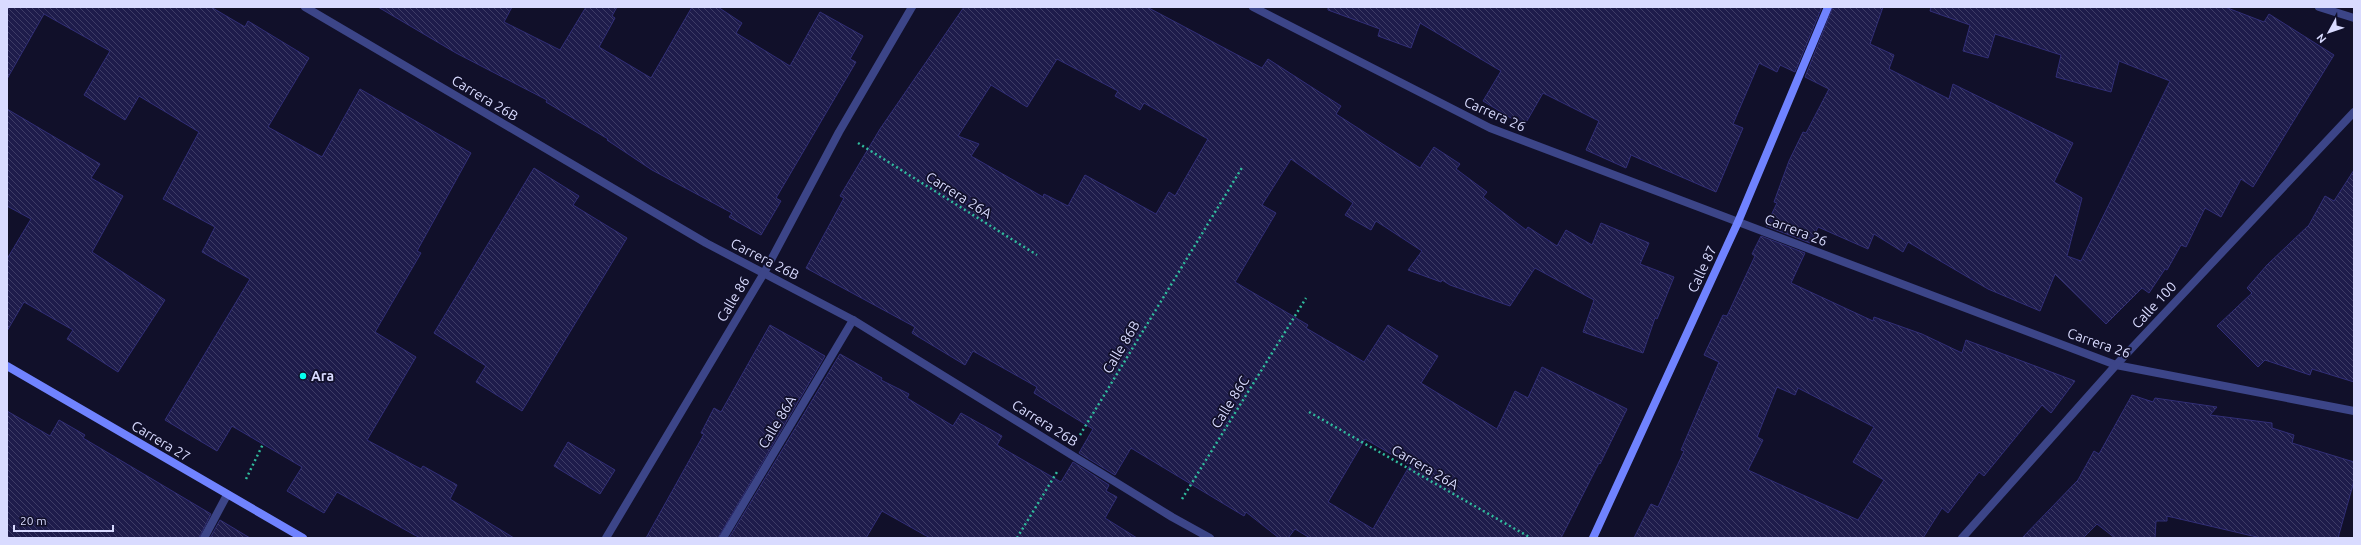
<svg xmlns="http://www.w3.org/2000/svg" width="2361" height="545" viewBox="0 0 2361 545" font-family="Ubuntu,sans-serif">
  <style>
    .building { fill: url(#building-back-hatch); stroke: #312e76; fill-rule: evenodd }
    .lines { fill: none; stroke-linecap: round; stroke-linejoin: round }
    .path { stroke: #30bc9d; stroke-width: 2.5; stroke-dasharray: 2 3; stroke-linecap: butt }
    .lane { stroke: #3c4588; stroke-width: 8 }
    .street { stroke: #3c4588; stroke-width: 8 }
    .secondary { stroke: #7083ff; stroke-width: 8 }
    .poi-dot { fill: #05fff0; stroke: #11102a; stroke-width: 1.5 }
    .labels { text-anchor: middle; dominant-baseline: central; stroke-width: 3.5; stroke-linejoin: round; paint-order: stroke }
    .street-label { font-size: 14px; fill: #d9dbff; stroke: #11102a }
    .poi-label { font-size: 14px; font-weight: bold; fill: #d9dbff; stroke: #11102a; text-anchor: start }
  </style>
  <defs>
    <pattern id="building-back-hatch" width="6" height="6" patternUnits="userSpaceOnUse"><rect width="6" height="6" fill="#1e1c4b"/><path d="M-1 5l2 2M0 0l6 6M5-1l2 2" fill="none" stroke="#3e3c66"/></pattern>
  </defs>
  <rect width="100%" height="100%" fill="#11102a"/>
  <g class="building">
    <path d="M7,7h204l34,20 3,-6 61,37 -41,69 54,30 38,-68 111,64 -54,98 4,2 -46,79 41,25 -49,83 54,29 2,-3 34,19 -7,14 64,39h-94l-83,-46 -13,21 -37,-22 15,-24 -70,-41 -15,25 -52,-31 85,-141 -48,-27 13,-25 -52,-28 36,-67 -60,-36 -14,24 -41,-25 26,-44 -66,-37 -37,65z"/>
    <path d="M378,7h134l-8,15 56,28 26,-43h31l-5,9 3,2 -16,29 52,31 41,-71h26l24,16 -6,10 54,33 30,-54 43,24 -13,23 6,3 -80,136 5,3 -20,34 -32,-18 3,-4 -80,-43 -45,-30 1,-1 -62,-37 1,-2 -91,-47z"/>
    <path d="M964,7h183l115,61 6,-9 73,47 -5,8 84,54 14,-21 26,17 -4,5 31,23 -4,5 43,33 2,-3 29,19 9,-16 26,15 9,-22 48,20 -9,21 34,13 -17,42 -2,-1 -12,35 -60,-21 11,-32 -59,-32 -25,38 -60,-21 -8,-5 -1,2 -33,-12 14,-19 -46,-30 -5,9 -26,-15 8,-12 -62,-44 -29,46 14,8 -41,69 73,43 -2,3 58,34 24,-37 50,31 -17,27 76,46 18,-38 13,7 14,-31 85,42 -27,55 -1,-1 -38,75h-251l-15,-9 -7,9h-9l-33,-26 -2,4 -113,-68 -16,27 -36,-22 14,-24 -59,-36 3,-6 -64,-36 -8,14 -53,-32 3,-6 -109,-59 38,-70 -4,-2 40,-67zM1057,59l61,32 -3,5 25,14 4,-7 64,36 -33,57 -6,-4 -13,22 -71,-39 -17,31 -24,-12 -1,3 -72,-41 8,-12 -21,-8 33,-51 36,22zM1365,439l45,26 -37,64 -45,-27z"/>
    <path d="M1328,7h494l-27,65 -15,-7 -3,7 -18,-9 -26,61 10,4 -27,64 -85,-37 -5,13 -40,-18 13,-29 -56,-28 -19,33 -41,-25 18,-30 -81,-48 -9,25 -33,-12 2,-7 -52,-19z"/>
    <path d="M1833,7h50l-13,37 24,11 -5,14 60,30 4,-15 120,59 -19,39 28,16 -15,58 14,5 89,-180 -51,-20 -8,31 -55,-15 5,-22 -66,-21 -7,24 -25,-7 7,-26 -40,-14 1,-4h294l39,15 5,-8 65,41 -81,132 -12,-8 -20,38 -16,-9 -19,39 -5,-2 -14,25 -2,-1 -16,24 -7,-5 -36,36 -51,-50 -15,37 -52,-22 -80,-47 -5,10 -29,-18 -6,15 -50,-22 -8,16 -44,-17 11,-23 -3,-1 15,-41 14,-29 3,1 23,-44 -24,-12z"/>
    <path d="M7,109l93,55 -9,14 32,18 -31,56 73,48 -47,72 -51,-33 6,-9 -49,-28 -17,29v-72l24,-40 -24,-13z"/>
    <path d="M534,168l45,28 -6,9 54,33 -105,173 -46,-29 10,-16 -52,-33z"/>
    <path d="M2354,170v212l-42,-13 -2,6 -45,-15 -7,7 -41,-41 35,-33 -5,-5 20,-23 42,-40 16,-29 9,5z"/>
    <path d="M1761,236l44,17 -14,30 82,38 1,-4 48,17 40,19 4,-13 109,41 -24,32 -9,-8 -58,71 -5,-4 -31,41 -6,-5 -19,30h-289l17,-34 7,3 26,-56 -3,-1 38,-88 -15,-7 19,-40 4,1 28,-60 -3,-2zM1777,387l18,8 3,-7 76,39 -21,35 31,18 -26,40 -110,-50 15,-30 -6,-3z"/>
    <path d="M770,325l55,31 -107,182h-72l58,-104 -3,-1 13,-25 7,4z"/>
    <path d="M840,354l42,24 -1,2 28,14 -2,4 46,28 8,-13 41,23 -5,9 64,37 12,-20 36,23 -3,6 11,6 -12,21 32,20h-207l-48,-27 -16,27h-137z"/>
    <path d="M2132,395l21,7 2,-4 62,9 -7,8 62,8v5l22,7 -2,8 62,19v19l-16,57h-77l-94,-22v5h-11l-1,17h-40l-18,-14 -14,14h-61l56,-58 16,-29 5,3z"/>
    <path d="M7,411l43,25 9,-16 26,15 -2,3 128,76 -12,24h-192z"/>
    <path d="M568,442l47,28 -15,24 -46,-28z"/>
    <path d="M220,520l30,18h-40z"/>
  </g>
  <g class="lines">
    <g class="path">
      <path d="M858,143l179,112"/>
      <path d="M1309,412l222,126"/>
      <path d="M1080,435l163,-269"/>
      <path d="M246,479l17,-35"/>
      <path d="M1182,499l124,-201"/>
      <path d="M1017,538l40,-66"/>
    </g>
    <path class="lane" d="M723,538l130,-218"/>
    <g class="street">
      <path d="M305,7l401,236 147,77 319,197 38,21"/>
      <path d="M1253,7l237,121 626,237 238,46"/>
      <path d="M2319,7l35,11"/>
      <path d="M204,538l23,-43"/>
      <path d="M606,538l158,-265 75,-141 73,-125"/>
      <path d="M1962,538l154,-173 238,-253"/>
    </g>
    <g class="secondary">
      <path d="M7,366l296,172"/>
      <path d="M1593,538l145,-316 90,-215"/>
    </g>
  </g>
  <circle class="poi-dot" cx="303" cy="376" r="4"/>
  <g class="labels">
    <g class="street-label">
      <text transform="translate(485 98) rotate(31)">Carrera 26B</text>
      <text transform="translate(1495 114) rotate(24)">Carrera 26</text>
      <text transform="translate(959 195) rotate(32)">Carrera 26A</text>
      <text transform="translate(1796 230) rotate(21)">Carrera 26</text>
      <text transform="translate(765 259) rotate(27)">Carrera 26B</text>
      <text transform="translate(1702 269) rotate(-65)">Calle 87</text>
      <text transform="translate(733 299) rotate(-59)">Calle 86</text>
      <text transform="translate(2154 305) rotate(-47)">Calle 100</text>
      <text transform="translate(2099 343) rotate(19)">Carrera 26</text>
      <text transform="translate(1121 347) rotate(-59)">Calle 86B</text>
      <text transform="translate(1230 402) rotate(-58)">Calle 86C</text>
      <text transform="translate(777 422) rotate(-59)">Calle 86A</text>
      <text transform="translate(1045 423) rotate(32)">Carrera 26B</text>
      <text transform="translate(161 441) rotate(31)">Carrera 27</text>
      <text transform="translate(1425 467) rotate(30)">Carrera 26A</text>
    </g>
    <g class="poi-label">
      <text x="311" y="376">Ara</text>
    </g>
  </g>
  <rect width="2361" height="545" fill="none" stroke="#d9dbff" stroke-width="16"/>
  <g transform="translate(2329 32) rotate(230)" stroke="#11102a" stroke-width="3" paint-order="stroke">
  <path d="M0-3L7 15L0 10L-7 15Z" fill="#d9dbff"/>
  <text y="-6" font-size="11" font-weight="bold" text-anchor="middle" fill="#d9dbff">N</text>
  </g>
  <path d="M14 525v6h99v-6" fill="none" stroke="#d9dbff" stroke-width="2"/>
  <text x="20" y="525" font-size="12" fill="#d9dbff" stroke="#11102a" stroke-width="3" paint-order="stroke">20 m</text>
</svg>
